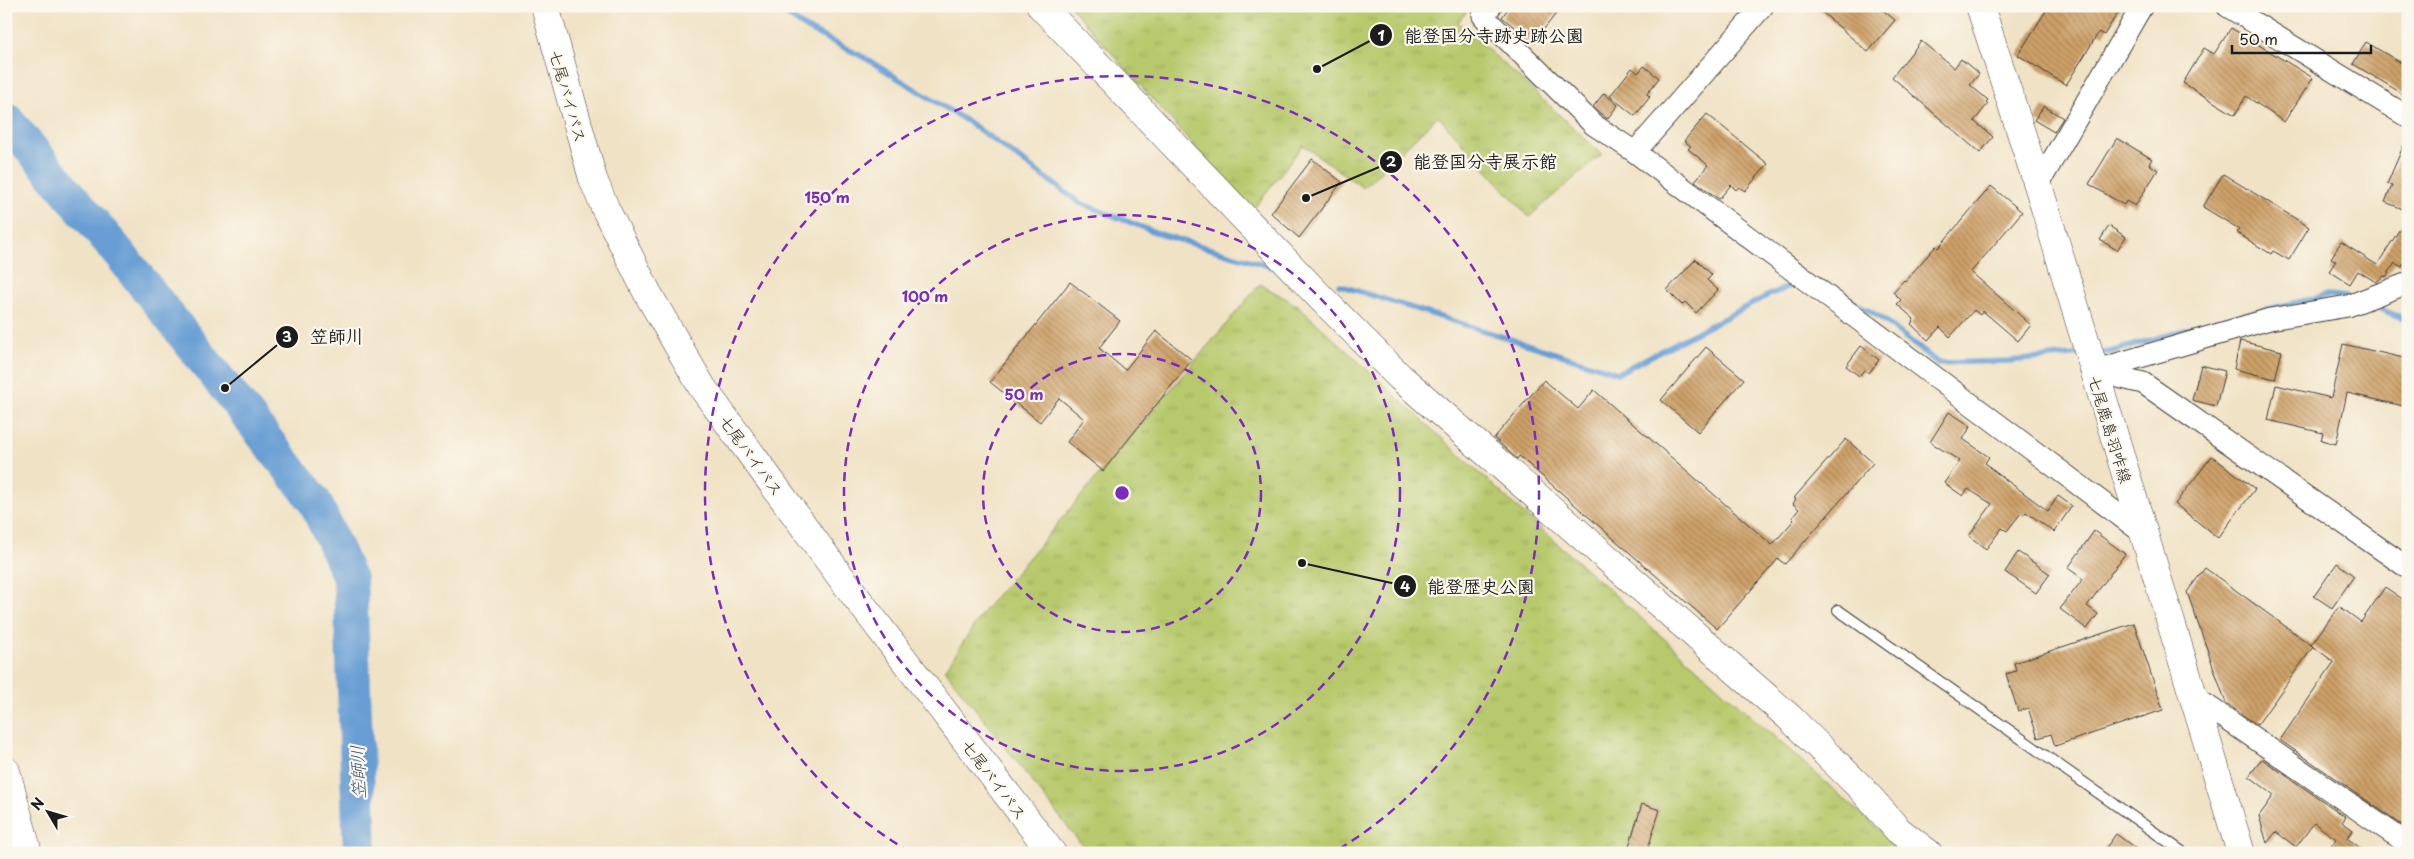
<svg xmlns="http://www.w3.org/2000/svg" width="2414" height="859" viewBox="0 0 2414 859" font-family="'Playpen Sans','Klee One',sans-serif">
  <style>
    .grass { fill: url(#grass-tufts); stroke: #6a7244 }
    .lines { fill: none; stroke-linecap: round; stroke-linejoin: round }
    .stream { stroke: #679ed4; stroke-width: 5.5 }
    .river { stroke: #679ed4; stroke-width: 34 }
    .building { fill: url(#building-back-hatch) }
    .lane-casing { stroke: #3c3a35; stroke-width: 12 }
    .street-casing { stroke: #3c3a35; stroke-width: 23 }
    .secondary-casing { stroke: #3c3a35; stroke-width: 29 }
    .highway-casing { stroke: #3c3a35; stroke-width: 29 }
    .lane { stroke: #fff; stroke-width: 10 }
    .street { stroke: #fff; stroke-width: 21 }
    .secondary { stroke: #fff; stroke-width: 28 }
    .highway { stroke: #fff; stroke-width: 28 }
    .ring { fill: none; stroke: #7b2cbf; stroke-width: 2.5; stroke-dasharray: 9 6 }
    .labels { text-anchor: middle; dominant-baseline: central; stroke-width: 4.5; stroke-linejoin: round; paint-order: stroke }
    .street-label { font-size: 16px; fill: #1c1c1c; stroke: #fbf7ec }
    .water-label { font-size: 18px; font-style: italic; fill: #3e566f; stroke: #fbf7ec }
    .centre { fill: #7b2cbf; stroke: #fbf7ec; stroke-width: 2.5 }
    .ring-label { font-size: 15px; text-anchor: middle; font-weight: bold; fill: #7b2cbf; stroke: #fbf7ec; stroke-width: 4.5; stroke-linejoin: round; paint-order: stroke }
    .leader { fill: none; stroke: #1c1c1c; stroke-width: 2 }
    .callout-dot { fill: #1c1c1c; stroke: #fbf7ec; stroke-width: 2 }
    .mark-label { font-size: 15px; text-anchor: middle; font-weight: bold; fill: #fff }
    .callout-label { font-size: 18px; text-anchor: middle; font-weight: bold; fill: #1c1c1c; stroke: #fbf7ec; stroke-width: 4.5; stroke-linejoin: round; paint-order: stroke }
  </style>
  <defs>
    <pattern id="grass-tufts" width="24" height="20" patternUnits="userSpaceOnUse" patternTransform="scale(1.25)"><rect width="24" height="20" fill="#b7c96c"/><path d="M3 7l-1-3M5 7V3M7 7l1-3M15 17l-1-3M17 17v-4M19 17l1-3" fill="none" stroke="#9dac5d"/></pattern>
    <pattern id="building-back-hatch" width="6" height="6" patternUnits="userSpaceOnUse" patternTransform="scale(1.25)"><rect width="6" height="6" fill="#cea169"/><path d="M-1 5l2 2M0 0l6 6M5-1l2 2" fill="none" stroke="#a68256"/></pattern>
  </defs>
  <rect width="100%" height="100%" fill="#fbf7ec"/>
  <filter id="ink" filterUnits="userSpaceOnUse"><feTurbulence type="fractalNoise" baseFrequency=".02" numOctaves="2"/><feDisplacementMap in="SourceGraphic" scale="10" xChannelSelector="R" yChannelSelector="G"/><feConvolveMatrix kernelMatrix="1 2 1 2 8 2 1 2 1" color-interpolation-filters="sRGB"/></filter>
  <filter id="wash" filterUnits="userSpaceOnUse"><feTurbulence type="fractalNoise" baseFrequency=".0096" numOctaves="4" result="noise"/><feDisplacementMap in="SourceGraphic" scale="20" xChannelSelector="R" yChannelSelector="G"/><feGaussianBlur stdDeviation="1.12" result="paint"/><feColorMatrix in="noise" values="0 0 0 0 0 0 0 0 0 0 0 0 0 0 0 0 0 1.4 0 .05"/><feComposite in="paint" operator="in"/></filter>
  <g filter="url(#wash)">
    <rect width="100%" height="100%" fill="#f0e2c5"/>
    <g class="grass">
      <path d="M1070,6h401l-13,16 144,132 -73,63 -91,-101 -75,72 -60,-43 -51,66z"/>
      <path d="M1260,284l37,21 227,209 381,339h-817l-143,-183 38,-58z"/>
    </g>
    <g class="lines">
      <g class="stream">
        <path d="M773,6l33,22 59,30 108,67 107,78 80,31 119,35"/>
        <path d="M1339,285l279,88 149,-77 30,-13"/>
        <path d="M1839,293l41,24 58,46 72,-2 72,-7"/>
        <path d="M2368,304l40,16"/>
        <path d="M2097,353l13,-1 102,-30 116,-27 19,2"/>
      </g>
      <path class="river" d="M6,119l113,134 195,247 36,79 10,274"/>
    </g>
    <g id="blocks">
      <g class="building">
        <path d="M1510,6h52l-29,37 -31,-26z"/>
        <path d="M1815,6h63l17,14 -27,32z"/>
        <path d="M2049,6h73l-18,29 -5,-3 -33,53 -48,-30z"/>
        <path d="M2231,28l82,50 -29,44 -38,-26 -11,19 -52,-32 21,-35 10,6z"/>
        <path d="M1921,41l33,27 7,-9 18,15 -9,11 18,15 -2,2 2,2 -14,17 19,16 -13,16 -88,-76z"/>
        <path d="M2366,42l42,25v30l-55,-33z"/>
        <path d="M1644,66l15,12 -12,16 3,3 -15,19 -25,-20 22,-28 6,5z"/>
        <path d="M1604,93l14,12 -11,14 -14,-12z"/>
        <path d="M2044,106l19,12 -9,14 -20,-12z"/>
        <path d="M1707,114l61,50 -23,27 -6,-4 -3,3 -5,-5 -12,14 -24,-18 13,-16 -20,-16 3,-3 -7,-5z"/>
        <path d="M2408,135v76l-23,-9 7,-16 -5,-2z"/>
        <path d="M2117,138l35,21 -3,5 9,6 -23,36 -9,-5 -2,4 -35,-21z"/>
        <path d="M1312,159l30,23 -43,56 -28,-25z"/>
        <path d="M2223,174l86,53 -20,33 -16,-9 -2,3 -34,-21 2,-4 -36,-22z"/>
        <path d="M1991,186l31,26 -51,60 60,53 -13,16 -35,-30 -3,4 -6,-5 -24,27 -10,-10 -12,13 -17,-16 3,-5 -17,-15 4,-4 -8,-8 11,-12 1,1 31,-35 2,2z"/>
        <path d="M2408,216v42l-6,9 -7,-4 -9,14 -2,-1 -8,6 -18,-11 -8,13 -21,-13 7,-10 -5,-3 10,-16 36,23z"/>
        <path d="M2109,226l17,11 -9,13 -17,-10z"/>
        <path d="M1696,259l16,16 -5,5 11,10 -22,23 -11,-11 -3,3 -15,-15z"/>
        <path d="M1070,282l50,39 -21,27 26,22 31,-39 36,29 -89,111 -36,-29 17,-23 -25,-21 -19,24 -50,-40z"/>
        <path d="M2240,341l42,10 -7,28 -41,-10z"/>
        <path d="M2343,344l65,15v48l-61,-14 -11,51 -15,-4 2,-7 -55,-13 8,-35 55,13z"/>
        <path d="M1861,346l18,14 -10,13 -5,-3 -5,6 -13,-10z"/>
        <path d="M1706,347l38,32 -46,53 -37,-32z"/>
        <path d="M2201,365l24,6 -9,35 -24,-6z"/>
        <path d="M1544,380l34,29 16,-19 178,155 22,-25 -2,-2 7,-9 -6,-5 3,-5 -2,-1 52,-59 27,24 -88,101 -7,-5 -61,70 -198,-173 -2,3 -23,-21z"/>
        <path d="M1949,412l22,14 -8,13 26,18 -4,6 6,4 -1,1 58,43 10,-15 14,10 -18,26 -28,-20 -2,3 -3,-2 -14,18 -5,-3 -16,21 -17,-13 23,-32 -24,-15 -5,7 -19,-13 16,-22 -30,-19z"/>
        <path d="M2212,456l43,33 -37,49 -43,-34z"/>
        <path d="M2094,531l31,23 -38,52 11,8 -11,15 -27,-20 23,-30 -15,-11z"/>
        <path d="M2018,552l32,22 -14,19 -31,-21z"/>
        <path d="M2337,563l17,13 -22,32 -18,-12z"/>
        <path d="M2205,568l106,77 28,-39 22,16 24,-35 23,16v213l-6,9 -122,-85 54,-78 -23,-17 2,2 -56,78 -31,-22 -39,-111z"/>
        <path d="M2134,623l29,87 -108,36 -4,-12 -13,4 -10,-30 -10,3 -12,-37 10,-3 -2,-8z"/>
        <path d="M2262,759l84,58 -4,5 11,8 -6,8 20,15h-41l10,-14 -22,-16 -18,24 -20,-15 -9,11 -8,-27 15,-21 -25,-19z"/>
        <path d="M1642,804l18,6 -13,41 -18,-5z"/>
        <path d="M2116,834l26,19h-40z"/>
      </g>
    </g>
  </g>
  <g filter="url(#ink)">
    <use href="#blocks" fill-opacity="0" stroke="#3c3a35" stroke-width="1"/>
    <g class="lines">
      <g class="lane-casing">
        <path id="lane" d="M1838,610l346,243"/>
      </g>
      <g class="street-casing">
        <g id="street">
          <path d="M1491,6l-8,10 111,109 41,27 508,381"/>
          <path d="M2227,6l181,111"/>
          <path d="M1635,152l128,-146"/>
          <path d="M2038,185l104,-179"/>
          <path d="M2096,370l174,-51 78,-13 60,-23"/>
          <path d="M2094,371l49,12 265,185"/>
          <path d="M2193,696l215,148"/>
        </g>
      </g>
      <g class="secondary-casing">
        <g id="secondary">
          <path d="M1041,6l281,293 78,78 389,340 72,71 37,42 30,23"/>
          <path d="M1980,6l58,179 203,668"/>
          <path d="M6,771l22,82"/>
        </g>
      </g>
      <g class="highway-casing">
        <path id="highway" d="M545,6l48,173 13,31 42,84 54,93 141,193 209,273"/>
      </g>
      <use href="#lane" class="lane"/>
      <use href="#street" class="street"/>
      <use href="#secondary" class="secondary"/>
      <use href="#highway" class="highway"/>
    </g>
  </g>
  <g class="ring">
    <circle cx="1122" cy="493" r="139"/>
    <circle cx="1122" cy="493" r="278"/>
    <path d="M910 852A417 417 0 1 1 1334 852"/>
  </g>
  <g class="labels">
    <g class="street-label">
      <text transform="translate(569 96) rotate(74)">七尾バイパス</text>
      <text transform="translate(2111 429) rotate(73)">七尾鹿島羽咋線</text>
      <text transform="translate(752 455) rotate(54)">七尾バイパス</text>
      <text transform="translate(995 779) rotate(53)">七尾バイパス</text>
    </g>
    <g class="water-label">
      <text transform="translate(357 772) rotate(-92)">笠師川</text>
    </g>
  </g>
  <circle cx="1122" cy="493" r="8" class="centre"/>
  <g class="ring-label">
    <text x="827" y="203">150 m</text>
    <text x="925" y="302">100 m</text>
    <text x="1024" y="400">50 m</text>
  </g>
  <path class="leader" d="M1317 69L1381 35M1306 198L1391 162M225 388L287 337M1302 563L1405 586"/>
  <g class="callout-dot">
    <circle cx="1317" cy="69" r="5"/>
    <circle cx="1306" cy="198" r="5"/>
    <circle cx="225" cy="388" r="5"/>
    <circle cx="1302" cy="563" r="5"/>
    <circle cx="1381" cy="35" r="12"/>
    <circle cx="1391" cy="162" r="12"/>
    <circle cx="287" cy="337" r="12"/>
    <circle cx="1405" cy="586" r="12"/>
  </g>
  <g class="mark-label">
    <text x="1381" y="41">1</text>
    <text x="1391" y="167">2</text>
    <text x="287" y="342">3</text>
    <text x="1405" y="592">4</text>
  </g>
  <g class="callout-label">
    <text x="1494" y="42">能登国分寺跡史跡公園</text>
    <text x="1485" y="168">能登国分寺展示館</text>
    <text x="337" y="343">笠師川</text>
    <text x="1481" y="593">能登歴史公園</text>
  </g>
  <rect width="2414" height="859" fill="none" stroke="#fbf7ec" stroke-width="25"/>
  <g transform="translate(48 812) rotate(308)" stroke="#fbf7ec" stroke-width="4" paint-order="stroke">
  <path d="M0-4L9 19L0 12L-9 19Z" fill="#1c1c1c"/>
  <text y="-8" font-size="14" font-weight="bold" text-anchor="middle" fill="#1c1c1c">N</text>
  </g>
  <path d="M2232 45v8h139v-8" fill="none" stroke="#1c1c1c" stroke-width="2.5"/>
  <text x="2239" y="45" font-size="15" fill="#1c1c1c" stroke="#fbf7ec" stroke-width="4" paint-order="stroke">50 m</text>
</svg>
